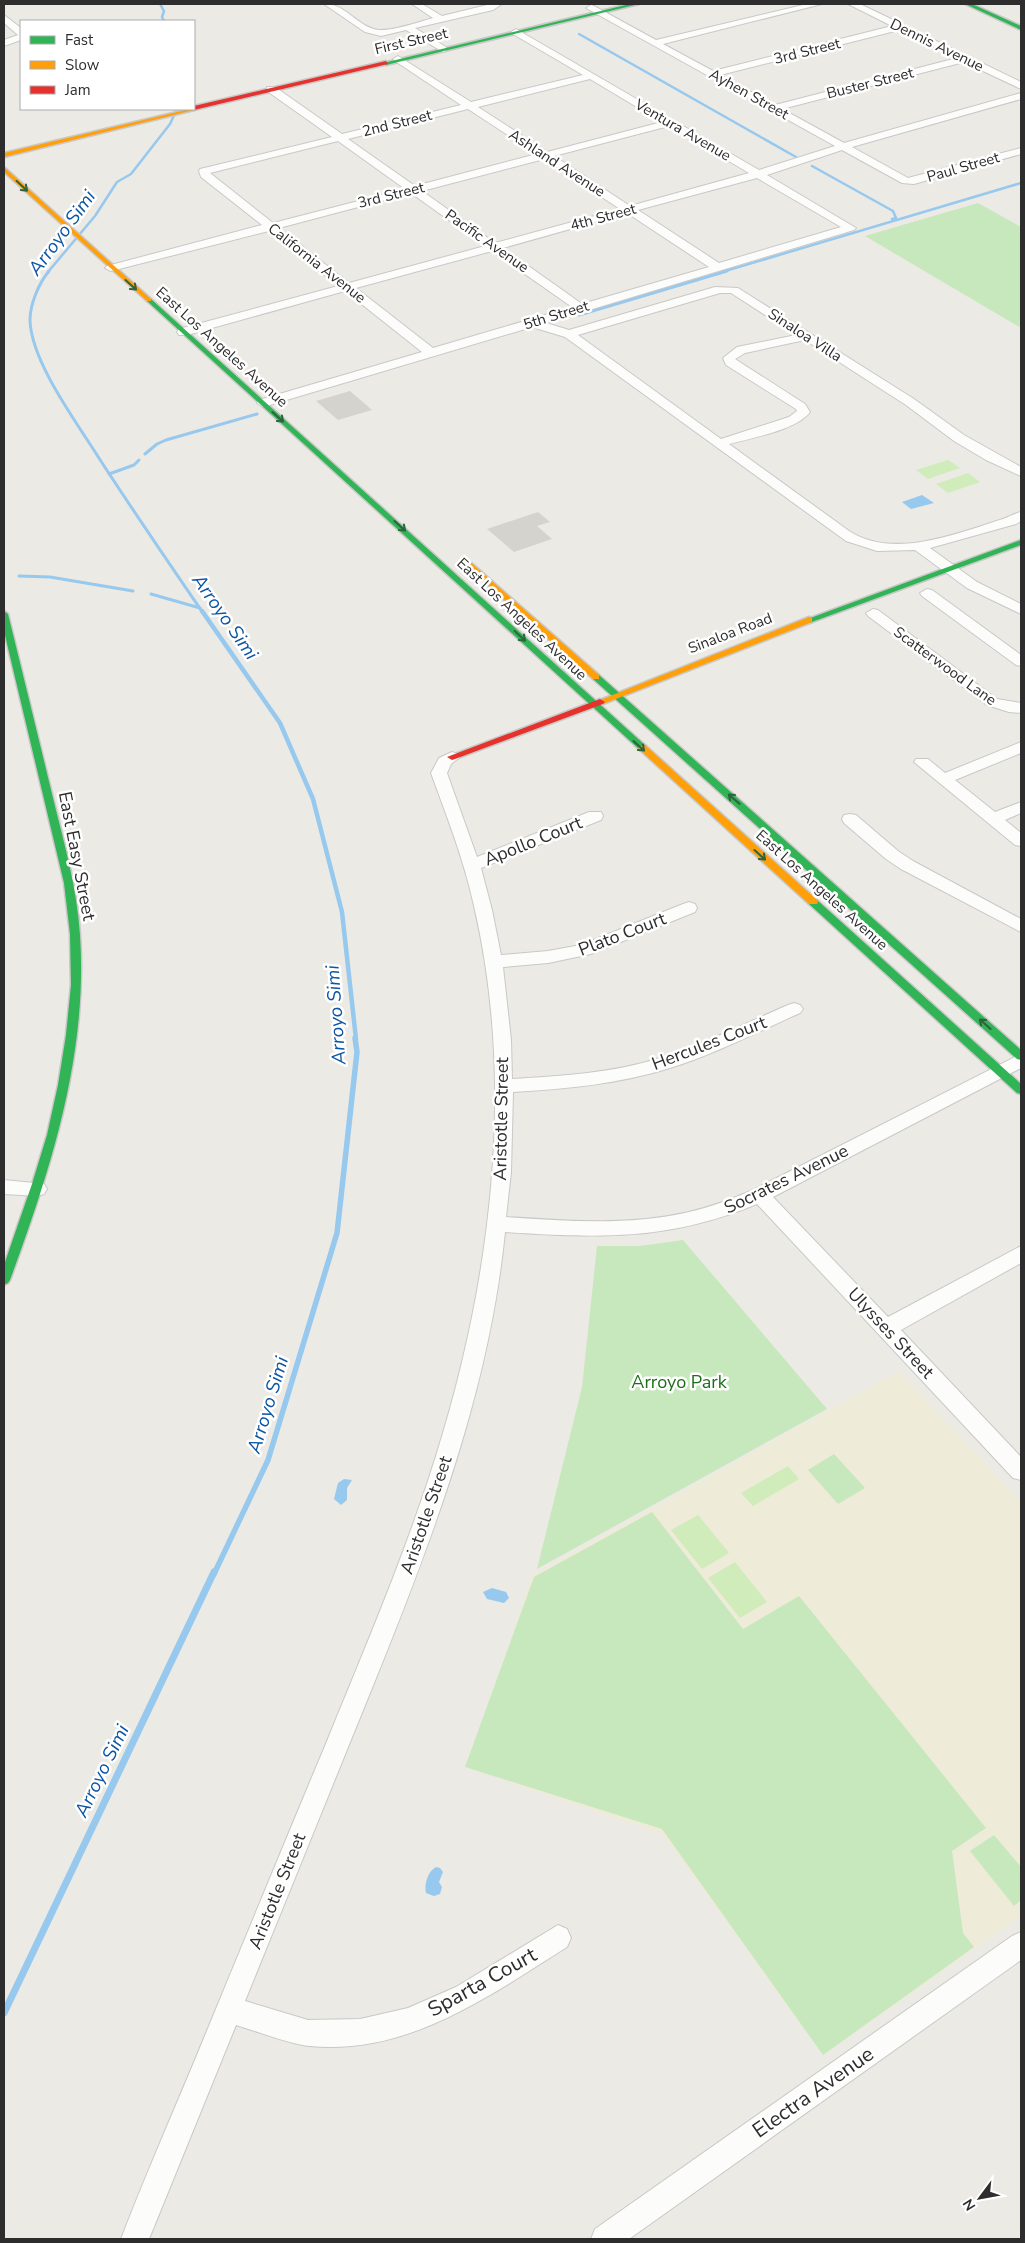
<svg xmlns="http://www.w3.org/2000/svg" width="1025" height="2243" viewBox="0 0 1025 2243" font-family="'Nunito Sans',sans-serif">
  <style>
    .education { fill: #eeebd8 }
    .green { fill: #c7e8bc }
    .pitch { fill: #d0ecba }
    .water { fill: #97c8ee }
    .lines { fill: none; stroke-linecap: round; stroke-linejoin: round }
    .stream-far4 { stroke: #97c8ee; stroke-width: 2.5 }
    .stream-far3 { stroke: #97c8ee; stroke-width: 3 }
    .stream-far2 { stroke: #97c8ee; stroke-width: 4.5 }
    .stream-far1 { stroke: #97c8ee; stroke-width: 5.5 }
    .stream { stroke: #97c8ee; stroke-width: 7 }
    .building { fill: #d5d3ce }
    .street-casing { stroke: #c9c8c8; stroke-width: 2 }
    .fast-casing { stroke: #c9c8c8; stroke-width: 3 }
    .slow-casing { stroke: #c9c8c8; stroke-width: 3 }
    .jam-casing { stroke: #c9c8c8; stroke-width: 3 }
    .street { fill: #fcfcfb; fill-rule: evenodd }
    .fast { fill: #30b455; fill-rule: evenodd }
    .slow { fill: #ff9f0a; fill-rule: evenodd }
    .jam { fill: #e5322d; fill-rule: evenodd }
    .oneway { stroke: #2e633d }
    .labels { text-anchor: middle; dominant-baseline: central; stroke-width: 5; stroke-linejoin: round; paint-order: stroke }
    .far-street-label { font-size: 15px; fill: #2d2d2d; stroke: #fff }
    .street-label { font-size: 18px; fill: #2d2d2d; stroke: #fff }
    .park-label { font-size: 18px; fill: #1d6e19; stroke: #fff }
    .water-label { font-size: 19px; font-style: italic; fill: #0b55a4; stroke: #fff }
    .near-street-label { font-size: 21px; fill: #2d2d2d; stroke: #fff }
  </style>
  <rect width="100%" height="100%" fill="#eceae4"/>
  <path class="education" d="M899,1371l122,131v414l-198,139 -160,-221 -194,-66 63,-192z"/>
  <g class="green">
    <path d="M978,203l43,24v101l-156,-92z"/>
    <path d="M683,1240l144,169 -290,160 45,-182 15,-141h43z"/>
    <path d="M834,1454l31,34 -27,16 -30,-34z"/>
    <path d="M652,1512l91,117 56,-33 187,232 -34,23 11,82 11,14 -151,108 -161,-226 -197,-62 69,-190z"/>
    <path d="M994,1835l27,32v33l-7,6 -44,-55z"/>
  </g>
  <g class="pitch">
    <path d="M948,460l12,8 -32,11 -12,-9z"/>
    <path d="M968,473l12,9 -32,11 -12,-9z"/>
    <path d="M788,1466l11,13 -46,27 -12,-13z"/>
    <path d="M698,1515l31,38 -27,16 -31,-39z"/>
    <path d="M735,1562l32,40 -27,16 -32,-40z"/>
  </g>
  <g class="water">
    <path d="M922,495l12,8 -23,6 -9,-7z"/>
    <path d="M344,1479l8,1 -5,8v12l-6,5 -7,-6 4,-16z"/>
    <path d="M492,1588l14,4 3,6 -5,5 -17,-4 -4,-7z"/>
    <path d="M436,1867l4,1 3,4 -4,10 3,5 -2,7 -6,2 -8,-3c-2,-9 2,-22 10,-26z"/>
  </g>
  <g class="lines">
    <g class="stream-far4">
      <path d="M160,4l4,7 -2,6 2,4"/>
      <path d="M579,34l217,123"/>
      <path d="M812,166l81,45 3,7 -4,1"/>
      <path d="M48,272l47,-56 22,-34 14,-8 39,-50 7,-15"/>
      <path d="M722,272l299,-89"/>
    </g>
    <g class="stream-far3">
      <path d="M49,271c-10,12 -19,33 -19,49 1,41 45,100 67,135 34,53 70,105 106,158"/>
      <path d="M579,315l148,-44"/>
      <path d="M145,454l12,-10 9,-4 91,-26"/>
      <path d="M109,474l25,-9 5,-5"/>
      <path d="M19,576l31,1 83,14"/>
      <path d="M151,594l49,14"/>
    </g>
    <path class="stream-far2" d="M202,611l78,112 33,76 29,113 14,127"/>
    <path class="stream-far1" d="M214,1574l54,-114 69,-227 20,-181 -2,-14"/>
    <path class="stream" d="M4,2013l210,-441"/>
  </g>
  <g class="building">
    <path d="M350,391l22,19 -34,10 -22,-19z"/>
    <path d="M538,512l12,10 -13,4 15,13 -38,13 -27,-23z"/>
  </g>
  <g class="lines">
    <g class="street-casing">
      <g id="street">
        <path d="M324,4c22,-1 34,24 55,26 14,1 40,-8 54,-12l-21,-14h10l20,12 49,-12h11l-9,6 -78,18 31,19v4l-3,1 -37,-22 -25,6 -16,-4z"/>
        <path d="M807,4h15l-159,40 50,27 179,-45 -44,-22h12l161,78v7l-57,-27 -182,47 62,34 177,-50v6l-169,48 56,31 113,-30v6l-107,30 -12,-1 -60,-33 -75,25 89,53 -2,2 -308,93 23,7 146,-43 23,1 176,111 50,36 57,32v9l-35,-16 -32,-19 -48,-36 -101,-65 -60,13 -10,6 70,45 5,8c-13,18 -59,26 -81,32l120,87c45,29 109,2 154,-12 6,-2 12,-6 18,-7v9l-5,3 -86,24 47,34 44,22v10l-54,-26 -52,-38 -38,1 -31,-10 -281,-204 -33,-10 -269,80 -6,-4 2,-3 163,-48 -77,-61 -158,44h-8l-2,-3 2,-3 159,-43 -69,-55 -158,40 -6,-3 2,-2 155,-41 -61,-48 -2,-6 1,-2 132,-32 -65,-46v-4h8l67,47 119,-29 -66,-44 -2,-2 5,-3 73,46 112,-27 -70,-41 -2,-2 5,-3 243,141 76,-24 -249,-138 5,-3 3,1 62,34zM899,30l58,28 -182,47 -55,-30zM590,79l72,43 -115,30 -69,-45zM468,109l69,45 -122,32 -67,-47zM669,126l80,47 -119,33 -76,-50zM338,141l67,48 -132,34 -63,-50zM544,159l76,50 -125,34 -73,-52zM757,178l84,49 -122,36 -81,-53zM411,193l74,53 -136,37 -70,-55zM627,213l82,54 -127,37 -79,-56zM492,251l80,56 -139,41 -77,-60zM720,293h11l65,42 -59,12 -14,11 3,7 70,44 1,2 -8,6 -68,22 -143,-104z"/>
        <path d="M4,15l17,13v12l-17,6v-6l14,-5 -14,-12z"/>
        <path d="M927,589l5,1 89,65v11l-5,-1 -94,-69 -2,-3z"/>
        <path d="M873,609l5,1 119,89 24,4v10l-12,-1 -22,-7 -119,-89 -2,-3z"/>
        <path d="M1021,742v11l-66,27 40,32 26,-10v11l-16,7 16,13v13l-6,-1 -101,-83 2,-3h12l17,14z"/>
        <path d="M452,752l6,2 2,3 -9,7 -4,9 30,84 112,-45h12l2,4 -2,4 -120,48 11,42 9,45 47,-4 33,-6 102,-41 6,-2 6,2 2,4 -2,4 -104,42 -43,9 -45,4 8,73 1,39c50,-3 101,-6 148,-21 44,-14 86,-35 128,-53l6,-2 6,2 3,4 -3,4c-43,19 -85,41 -130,55 -51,16 -104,21 -157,24l-2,80 -5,45c61,4 123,9 183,-5 22,-5 43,-13 64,-22l268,-136v14l-248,129 115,120 133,-71v17l-120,67 120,127v23l-8,-2 -256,-274c-90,37 -157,34 -252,28 -16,162 -76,316 -137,466 -41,101 -82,202 -123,303l63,19 52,-1 48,-11 48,-21 102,-62 9,4 4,9 -4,9c-78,49 -160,109 -258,99 -19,-2 -53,-15 -73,-21l-87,214h-28c22,-57 47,-115 71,-172 44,-106 88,-214 133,-321 39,-96 80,-191 111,-290 55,-175 80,-370 38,-550 -10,-46 -27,-89 -43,-133l8,-15z"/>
        <path d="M850,814l6,1 42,36 15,10 108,58v13l-120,-63 -15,-10 -42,-36 -2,-4 2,-4z"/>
        <path d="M4,1180l40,4 3,5 -3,5 -7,2 -33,-2z"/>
        <path d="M1021,1932v28l-392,279h-38l4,-10 417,-293z"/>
      </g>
    </g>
    <g class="fast-casing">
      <g id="fast">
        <path d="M630,4h9l-253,61 -3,-2z"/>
        <path d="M965,4h7l49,22v4z"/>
        <path d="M147,299h4l495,447v4h-6l-493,-449z"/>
        <path d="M1021,540v5l-209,77 -3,1 -4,-3z"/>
        <path d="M4,611l4,3c15,61 30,122 45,184 11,45 24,90 27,137 8,119 -29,234 -70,345l-2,3 -4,2v-20l28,-81 15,-49 11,-50 8,-50 5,-50 -1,-51 -6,-51 -60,-252z"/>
        <path d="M596,674l3,1 422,375v10l-4,-1 -424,-380v-4z"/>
        <path d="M813,899l4,1 204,184v10l-4,-1 -208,-189 -1,-2 1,-2z"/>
      </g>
    </g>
    <g class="slow-casing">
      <g id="slow">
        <path d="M194,108v2l-190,47v-4z"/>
        <path d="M4,167l147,132v2h-4l-143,-129z"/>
        <path d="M469,561l130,114v4h-6l-127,-113v-4z"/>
        <path d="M809,617l3,1v4l-209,82h-6l-2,-2z"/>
        <path d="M643,745l3,1 171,154 1,2 -1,2h-8l-169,-154 -2,-2z"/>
      </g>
    </g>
    <g class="jam-casing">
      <g id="jam">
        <path d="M386,61l2,3 -194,46 -3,-1h3v-3z"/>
        <path d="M600,699l5,3 -2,2 -148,55 -3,1 -5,-3z"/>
      </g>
    </g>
    <use href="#street" class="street"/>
    <use href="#fast" class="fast"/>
    <use href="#slow" class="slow"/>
    <use href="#jam" class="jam"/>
  </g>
  <defs><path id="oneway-shaft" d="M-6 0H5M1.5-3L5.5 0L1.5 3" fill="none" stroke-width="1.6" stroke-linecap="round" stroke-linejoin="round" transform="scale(1.25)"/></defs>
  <g class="oneway">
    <use href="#oneway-shaft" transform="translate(22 186) rotate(43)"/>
    <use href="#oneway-shaft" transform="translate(131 285) rotate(42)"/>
    <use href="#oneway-shaft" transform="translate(278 417) rotate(42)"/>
    <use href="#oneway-shaft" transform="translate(400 526) rotate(42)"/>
    <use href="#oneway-shaft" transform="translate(520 636) rotate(43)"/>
    <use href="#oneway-shaft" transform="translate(639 746) rotate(42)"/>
    <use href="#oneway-shaft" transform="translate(734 799) rotate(-139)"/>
    <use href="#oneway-shaft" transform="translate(760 855) rotate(42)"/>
    <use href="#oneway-shaft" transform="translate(985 1024) rotate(-138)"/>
  </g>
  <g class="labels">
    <g class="far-street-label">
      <text transform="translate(411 41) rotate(-13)">First Street</text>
      <text transform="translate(937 45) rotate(26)">Dennis Avenue</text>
      <text transform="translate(807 51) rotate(-14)">3rd Street</text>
      <text transform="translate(870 83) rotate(-14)">Buster Street</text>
      <text transform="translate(749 94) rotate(29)">Ayhen Street</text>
      <text transform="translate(397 123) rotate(-14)">2nd Street</text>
      <text transform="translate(683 130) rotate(30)">Ventura Avenue</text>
      <text transform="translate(557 163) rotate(33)">Ashland Avenue</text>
      <text transform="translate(963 167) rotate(-16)">Paul Street</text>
      <text transform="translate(391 195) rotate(-14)">3rd Street</text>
      <text transform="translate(603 217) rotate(-15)">4th Street</text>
      <text transform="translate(487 241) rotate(35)">Pacific Avenue</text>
      <text transform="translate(317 263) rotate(38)">California Avenue</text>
      <text transform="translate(556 315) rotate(-17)">5th Street</text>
      <text transform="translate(805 335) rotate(33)">Sinaloa Villa</text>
      <text transform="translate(222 347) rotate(42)">East Los Angeles Avenue</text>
      <text transform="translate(522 619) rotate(43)">East Los Angeles Avenue</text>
      <text transform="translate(730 633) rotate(-21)">Sinaloa Road</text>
      <text transform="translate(945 666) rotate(36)">Scatterwood Lane</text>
      <text transform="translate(822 890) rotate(42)">East Los Angeles Avenue</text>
    </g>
    <g class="street-label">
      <text transform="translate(533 841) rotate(-22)">Apollo Court</text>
      <text transform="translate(77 856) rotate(79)">East Easy Street</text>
      <text transform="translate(622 934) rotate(-21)">Plato Court</text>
      <text transform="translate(709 1043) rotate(-21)">Hercules Court</text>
      <text transform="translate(501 1119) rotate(-89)">Aristotle Street</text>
      <text transform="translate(786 1179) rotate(-26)">Socrates Avenue</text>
      <text transform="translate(891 1333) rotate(47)">Ulysses Street</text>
      <text transform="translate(426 1515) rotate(-71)">Aristotle Street</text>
      <text transform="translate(277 1891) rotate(-68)">Aristotle Street</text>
    </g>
    <g class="park-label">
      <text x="679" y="1382">Arroyo Park</text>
    </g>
    <g class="water-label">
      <text transform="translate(62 233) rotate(-54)">Arroyo Simi</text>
      <text transform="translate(225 617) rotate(55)">Arroyo Simi</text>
      <text transform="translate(336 1015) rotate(-94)">Arroyo Simi</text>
      <text transform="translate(268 1405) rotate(-73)">Arroyo Simi</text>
      <text transform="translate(102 1771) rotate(-64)">Arroyo Simi</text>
    </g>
    <g class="near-street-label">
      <text transform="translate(482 1982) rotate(-29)">Sparta Court</text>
      <text transform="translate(813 2092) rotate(-35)">Electra Avenue</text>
    </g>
  </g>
  <rect width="1025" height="2243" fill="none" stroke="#2d2d2d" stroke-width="10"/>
  <rect x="20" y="20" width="175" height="90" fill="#ffffff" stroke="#ababab"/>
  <rect x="30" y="36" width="25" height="8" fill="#30b455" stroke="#ababab"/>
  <text x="65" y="45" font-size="15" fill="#2d2d2d">Fast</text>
  <rect x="30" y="61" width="25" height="8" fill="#ff9f0a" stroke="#ababab"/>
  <text x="65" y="70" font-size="15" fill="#2d2d2d">Slow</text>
  <rect x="30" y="86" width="25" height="8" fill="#e5322d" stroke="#ababab"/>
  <text x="65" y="95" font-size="15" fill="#2d2d2d">Jam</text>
  <g transform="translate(980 2198) rotate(238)" stroke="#ffffff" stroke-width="4" paint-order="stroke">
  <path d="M0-4L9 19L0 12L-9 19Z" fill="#2d2d2d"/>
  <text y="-8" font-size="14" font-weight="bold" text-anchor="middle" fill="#2d2d2d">N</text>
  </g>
</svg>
